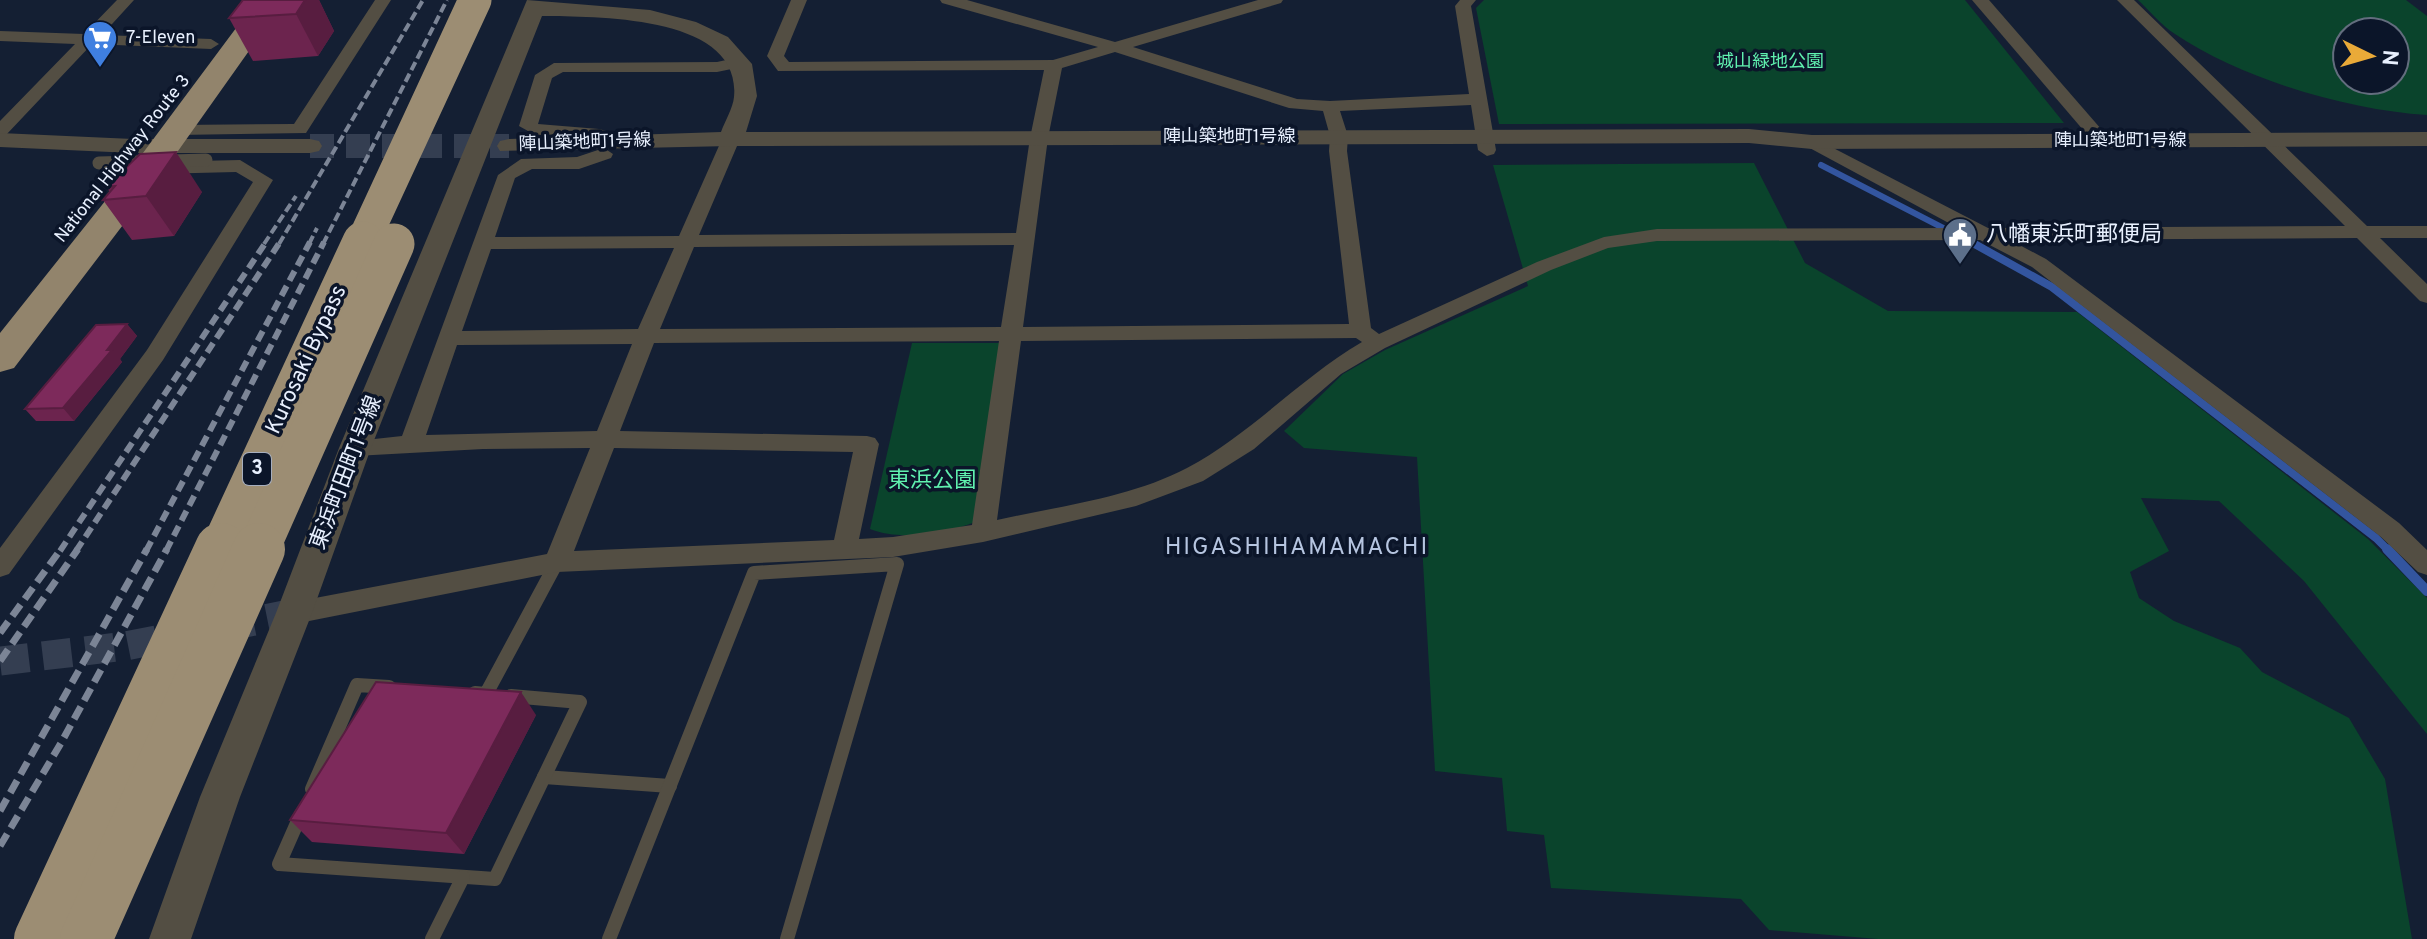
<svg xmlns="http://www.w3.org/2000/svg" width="2427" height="939" viewBox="0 0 2427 939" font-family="Overpass,'Noto Sans JP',sans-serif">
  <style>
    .green { fill: #0a442c; fill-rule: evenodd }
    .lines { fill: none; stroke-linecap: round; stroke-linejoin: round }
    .stream-far2 { stroke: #33559f; stroke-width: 6 }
    .stream-far1 { stroke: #33559f; stroke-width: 8 }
    .stream { stroke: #33559f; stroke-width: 10 }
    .minor-tunnel { stroke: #343e51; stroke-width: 29; stroke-dasharray: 29 14; stroke-linecap: butt }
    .tertiary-tunnel { stroke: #343e51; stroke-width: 24; stroke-dasharray: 24 12; stroke-linecap: butt }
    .service { stroke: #534e43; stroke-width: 14 }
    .minor { fill: #534e43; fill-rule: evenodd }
    .tertiary { fill: #534e43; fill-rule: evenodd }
    .trunk { fill: #92846c; fill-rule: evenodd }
    .rail-far2 { stroke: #7c8596; stroke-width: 4; stroke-dasharray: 9 4; stroke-linecap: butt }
    .rail-far1 { stroke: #7c8596; stroke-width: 6; stroke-dasharray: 11 6; stroke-linecap: butt }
    .rail { stroke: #7c8596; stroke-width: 7; stroke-dasharray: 14 7; stroke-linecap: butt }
    .pedestrian-bridge { stroke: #534e43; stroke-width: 13 }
    .motorway-bridge-far2 { stroke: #9c8d73; stroke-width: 33 }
    .motorway-bridge-far1 { stroke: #9c8d73; stroke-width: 41 }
    .motorway-bridge { stroke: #9c8d73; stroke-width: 52 }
    .wall { fill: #6c244e }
    .shaded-wall { fill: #581d40 }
    .building { fill: #7d2a5b; stroke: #581d40; stroke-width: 2 }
    .labels { text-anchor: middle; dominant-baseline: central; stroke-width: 7; stroke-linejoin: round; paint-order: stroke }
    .far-poi-label { font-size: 18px; fill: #e8f0fe; stroke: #0b1529; text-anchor: start }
    .far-park-label { font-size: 18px; fill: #60f1af; stroke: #0b1529 }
    .far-street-label { font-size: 18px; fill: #e8f0fe; stroke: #0b1529 }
    .shield { fill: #0b1529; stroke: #a6aebe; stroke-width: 2 }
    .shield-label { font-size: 20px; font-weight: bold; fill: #e8f0fe }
    .poi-label { font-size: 22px; fill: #e8f0fe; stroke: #0b1529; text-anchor: start }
    .street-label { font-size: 22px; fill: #e8f0fe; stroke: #0b1529 }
    .park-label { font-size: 22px; fill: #60f1af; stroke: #0b1529 }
    .neighbourhood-label { font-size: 24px; letter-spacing: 2px; fill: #b6c5e0; stroke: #0b1529 }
  </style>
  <rect width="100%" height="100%" fill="#141f33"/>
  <g class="green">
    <path d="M1484,0h481l99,123 -565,1 -23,-116z"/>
    <path d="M2138,0h268l21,16v99c-80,-5 -185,-36 -252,-81 -14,-9 -25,-23 -37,-34zM2347,32h48v48h-48z"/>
    <path d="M1754,163l51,100 83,48 189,1 291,227 59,59v136l-123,-153 -85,-80 -78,-3 28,53 -39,21 9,26 35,23 66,27 22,24 87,46 36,61 27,160h-534l-109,-9 -28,-31 -190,-11 -7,-53 -37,-4 -5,-53 -67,-7 -18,-314 -113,-9 -20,-17 59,-57 42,-24 143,-64 -35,-121z"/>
    <path d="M912,343h94l-31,179c-30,12 -75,19 -105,7z"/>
  </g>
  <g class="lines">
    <g class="stream-far2">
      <path d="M1821,165l128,66"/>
      <path d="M1961,236l14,8"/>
    </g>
    <path class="stream-far1" d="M1971,242l81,45 324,251 13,13"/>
    <path class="stream" d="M2387,549l40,42"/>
    <g class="minor-tunnel">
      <path d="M225,627l69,-14"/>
      <path d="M0,661l126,-15 55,-11"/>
    </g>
    <path class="tertiary-tunnel" d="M310,146h199"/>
    <g class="service">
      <path d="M475,693l11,1 71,-132"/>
      <path d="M544,777l126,9"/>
      <path d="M312,789l45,-104 32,2"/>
      <path d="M301,814l-22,50 216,15 85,-177 -69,-6"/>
      <path d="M432,939l31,-62"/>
      <path d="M609,939l145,-366 143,-9 -110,375"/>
    </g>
    <g class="minor">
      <path d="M117,0h17l-32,35 109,4 8,5 -8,5 -119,-5 -86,91 -6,1v-15l75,-77 -75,-3v-10l84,3z"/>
      <path d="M375,0h16l-85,133 -129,2 -9,-5 9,-5 117,-1z"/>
      <path d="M791,0h16l-23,56 5,6 264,-2 45,-13 -156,-44 -2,-3h27l148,42 143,-42h25l-2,3 -148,44 164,52 33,2 139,-7 -14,-88 5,-6h16l-5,6 25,144 -2,4 -7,2 -9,-6 -7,-45 -131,6 8,25 -1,15 24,177 8,6 158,-72 67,-25 53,-8 301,-1 -152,-82 -3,-4 3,-4 6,-1 176,91 357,-2 -228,-226h17l233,226h60v12h-47l47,46v19l-7,-2 -63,-63 -347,2 36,19 353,264 28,27v25l-9,-3 -37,-35 -349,-270 -52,-27 -323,1 -49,7 -57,22 -166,78 -44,26 -87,75 -51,32 -67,25 -153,36 -90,15 -336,15 -263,52 -9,-4 -4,-7 4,-7 9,-4 253,-48 43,-106 -107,1 -128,7 -8,-2 -4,-6 4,-6 55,-6 96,-261 23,-16 56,-2 27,-9 9,6 -2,4 -32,11h-47l-17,9 -20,59 184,-1 43,-97 9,-5 9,5 -41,96 317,-2 14,-95 14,-68 -266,1 -11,-15zM1115,52l174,56 34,3 7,25 -1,15 20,173 -326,3 25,-189 14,-70zM1014,245l-13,82 -341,2 34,-82zM674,248l-36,81 -176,2 29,-82zM1356,338l6,4c-63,37 -111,92 -175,126 -57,30 -128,38 -190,52l24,-179zM999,341l-27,184 -79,12 -34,2 20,-95 -4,-6 -8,-2 -247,-5 34,-88zM632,344l-35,87 -171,4 31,-90zM614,448l239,4 -19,88 -260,11z"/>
      <path d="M1972,0h17l119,137 3,4 -3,4h-12z"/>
      <path d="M740,57l8,5 -2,4 -29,6h-154l-11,6 -14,46 61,5 29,8 3,4 -3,4 -6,1 -24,-7 -61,-3 -18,-10 16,-51 19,-12 163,-1z"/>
      <path d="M240,160l33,20 -110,180 -154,214 -9,3v-29l147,-198 106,-168 -17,-10 -81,2 -9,-6 9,-6z"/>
    </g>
    <g class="tertiary">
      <path d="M527,0l123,10 46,12 32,15 24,27 5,32 -11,36 1003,-3 63,6 615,-3v14l-615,3 -63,-6 -1018,3 -231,5 -3,-5 3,-5 9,-2 212,-7c4,-11 12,-24 13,-35 8,-83 -139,-80 -192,-81l-171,432 -59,165 -72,184 -49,142h-42l51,-142 76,-184 63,-165z"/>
      <path d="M0,133l133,6h177l9,2 3,5 -3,5 -9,2h-177l-133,-6z"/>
    </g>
    <path class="trunk" d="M257,0h28l-124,175 -147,193 -14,4v-39l137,-172z"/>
    <g class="rail-far2">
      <path d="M264,244l32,-48"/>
      <path d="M279,244l144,-244"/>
      <path d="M309,244l8,-16"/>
      <path d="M323,244l124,-244"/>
    </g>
    <g class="rail-far1">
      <path d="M60,551l206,-309"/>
      <path d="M76,551l204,-309"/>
      <path d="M146,551l164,-309"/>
      <path d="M166,551l158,-309"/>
    </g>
    <g class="rail">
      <path d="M0,633l61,-84"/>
      <path d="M0,661l78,-112"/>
      <path d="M0,811l147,-262"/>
      <path d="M0,846l61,-103 106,-194"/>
    </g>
    <path class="pedestrian-bridge" d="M99,163l107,-3"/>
    <path class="motorway-bridge-far2" d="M362,244l113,-244"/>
    <g class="motorway-bridge-far1">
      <path d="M220,551l143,-309"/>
      <path d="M258,551l136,-307"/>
    </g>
    <g class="motorway-bridge">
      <path d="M40,939l181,-390"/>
      <path d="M86,939l173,-390"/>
    </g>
  </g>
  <g class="wall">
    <path d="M243,0h76l15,31 -16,25 -65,5 -24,-43z"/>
    <path d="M140,154l62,38 -28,44 -42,4 -29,-40 7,-8 -4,-5z"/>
    <path d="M127,324l10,12 -17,23 2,3 -48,59h-38l-11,-12z"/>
    <path d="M536,715l-72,139 -152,-12 -22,-22z"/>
  </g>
  <g class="shaded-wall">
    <path d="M305,0h14l15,31 -16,25 -22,-42z"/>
    <path d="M176,152l26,40 -28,44 -28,-40z"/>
    <path d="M127,324l10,12 -17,23 2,3 -48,59 -11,-13z"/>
    <path d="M521,692l15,23 -72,139 -18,-21z"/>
  </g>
  <g class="building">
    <path d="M243,0h62l-9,14 -67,4z"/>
    <path d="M176,152l-30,44 -43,4 12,-14 -9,1 34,-33z"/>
    <path d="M127,324l-20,26h5l-49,58 -38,1 71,-84z"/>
    <path d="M376,682l145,10 -75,141 -156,-13z"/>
  </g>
  <defs>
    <g id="supermarket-pin" transform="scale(1.8)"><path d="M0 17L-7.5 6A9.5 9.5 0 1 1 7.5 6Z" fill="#3f7fe0" stroke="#0b1529"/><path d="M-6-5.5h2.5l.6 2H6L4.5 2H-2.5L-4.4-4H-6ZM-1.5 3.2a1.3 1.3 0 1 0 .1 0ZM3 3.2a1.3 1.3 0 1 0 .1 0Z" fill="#fff"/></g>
    <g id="civic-pin" transform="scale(1.8)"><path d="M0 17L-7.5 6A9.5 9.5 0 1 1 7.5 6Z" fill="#5c6f8a" stroke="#0b1529"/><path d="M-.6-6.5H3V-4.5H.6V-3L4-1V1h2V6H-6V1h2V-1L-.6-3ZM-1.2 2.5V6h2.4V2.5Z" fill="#fff"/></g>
  </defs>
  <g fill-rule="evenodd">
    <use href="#supermarket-pin" x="100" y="38"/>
    <use href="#civic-pin" x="1960" y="235"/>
  </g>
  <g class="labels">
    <g class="far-poi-label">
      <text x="126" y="38">7-Eleven</text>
    </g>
    <g class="far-park-label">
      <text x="1770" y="62">城山緑地公園</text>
    </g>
    <g class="far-street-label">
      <text x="1229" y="137">陣山築地町1号線</text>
      <text x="2120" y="141">陣山築地町1号線</text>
      <text transform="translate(585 143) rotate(-2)">陣山築地町1号線</text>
      <text transform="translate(123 159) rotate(-52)">National Highway Route 3</text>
    </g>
    <rect class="shield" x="243" y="453" width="28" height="32" rx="6"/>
    <g class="shield-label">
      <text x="257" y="469">3</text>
    </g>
    <g class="poi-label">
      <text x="1986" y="235">八幡東浜町郵便局</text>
    </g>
    <g class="street-label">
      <text transform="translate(307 360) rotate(-65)">Kurosaki Bypass</text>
      <text transform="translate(347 473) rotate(-69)">東浜町田町1号線</text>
    </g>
    <g class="park-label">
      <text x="932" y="481">東浜公園</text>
    </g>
    <g class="neighbourhood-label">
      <text x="1297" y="548">HIGASHIHAMAMACHI</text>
    </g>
  </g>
  <g transform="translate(2371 56) rotate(95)"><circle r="38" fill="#0b1529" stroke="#636d7e" stroke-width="2"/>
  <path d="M0-6L14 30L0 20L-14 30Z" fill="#eaaa38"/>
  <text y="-12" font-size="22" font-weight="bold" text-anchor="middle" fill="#e8f0fe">N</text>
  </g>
</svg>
